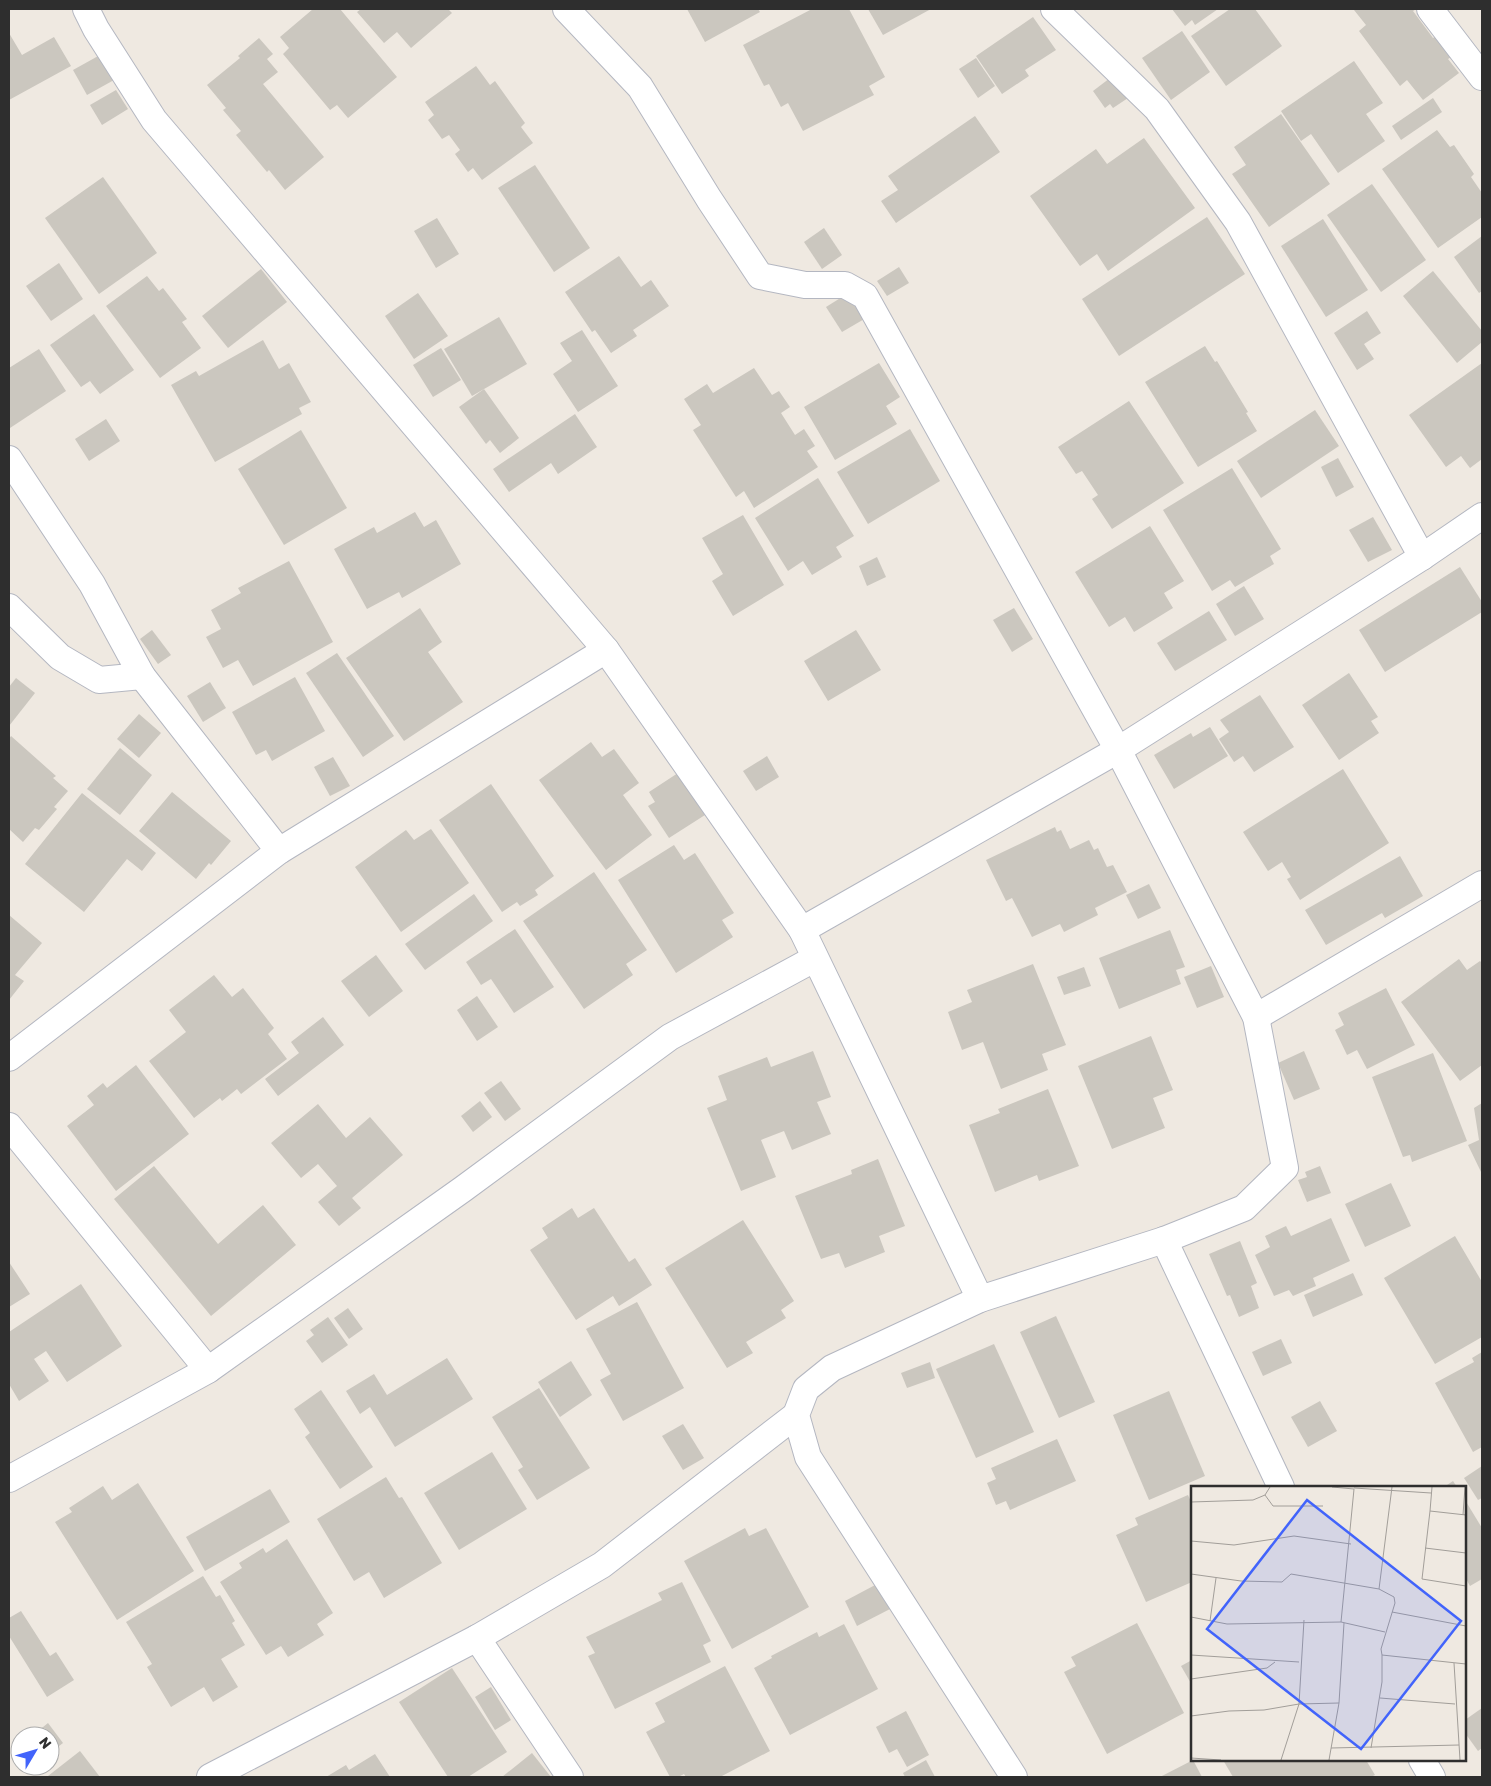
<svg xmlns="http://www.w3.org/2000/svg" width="1491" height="1786" viewBox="0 0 1491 1786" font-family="Rubik,sans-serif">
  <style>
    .building { fill: #cbc7bf }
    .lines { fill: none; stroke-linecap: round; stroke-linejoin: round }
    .minor-casing { stroke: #b4b7c1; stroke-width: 28 }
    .minor { stroke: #fff; stroke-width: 26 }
    .inset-road { fill: none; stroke: #a29e99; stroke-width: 1 }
    .view { fill: #4264fb; fill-opacity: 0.15; stroke: #4264fb; stroke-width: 2.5 }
    .inset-edge { fill: none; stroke: #2e2e2e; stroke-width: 2.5 }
  </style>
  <rect width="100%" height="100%" fill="#efe9e1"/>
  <g class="building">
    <path d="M313,9h27l57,68 -49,41 -11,-13 -7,5 -47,-56 6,-6 -9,-11z"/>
    <path d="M361,9h87l4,4 -41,35 -14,-16 -13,11 -27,-31z"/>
    <path d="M687,9h71l2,3 -55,30z"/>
    <path d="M812,9h37l36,68 -16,9 5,9 -71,36 -15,-28 -7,4 -12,-23 -5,2 -21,-41z"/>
    <path d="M868,9h63l-48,26z"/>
    <path d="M1172,9h46l-23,16 -3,-5 -7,6z"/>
    <path d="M1230,9h25l27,37 -56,40 -35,-50z"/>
    <path d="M1355,9h61l-3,2 20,27 7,-5 16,21 -8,5 11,14 -36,27 -16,-20 -7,6 -41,-55 7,-6 -12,-15z"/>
    <path d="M1033,17l23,33 -31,20 4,6 -27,18 -26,-38z"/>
    <path d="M1182,31l28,41 -39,28 -29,-42z"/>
    <path d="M9,33l13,22 32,-18 17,29 -62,34z"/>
    <path d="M259,38l14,16 -6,5 11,13 -15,12 61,73 -39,33 -16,-20 -2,2 -31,-37 5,-4 -18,-21 3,-2 -19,-23 33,-27 -2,-2z"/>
    <path d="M100,55l14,25 -27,15 -14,-25z"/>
    <path d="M976,58l19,28 -17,12 -19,-29z"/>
    <path d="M1354,61l29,42 -17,11 19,27 -47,32 -27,-39 -10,7 -20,-30z"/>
    <path d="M476,66l14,19 5,-4 30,42 -4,4 12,16 -51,37 -9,-12 -5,4 -13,-18 5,-4 -11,-15 -7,4 -14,-19 6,-5 -9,-13z"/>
    <path d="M1114,75l14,23 -15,10 -3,-4 -5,4 -12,-17z"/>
    <path d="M116,90l12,19 -26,16 -12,-20z"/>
    <path d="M1433,98l9,14 -41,28 -9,-14z"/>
    <path d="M1281,114l49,70 -61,43 -37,-53 14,-9 -12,-18z"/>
    <path d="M975,116l25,36 -104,71 -15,-22 17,-11 -10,-14z"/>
    <path d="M1437,130l13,17 4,-2 20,29 -3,3 11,16v24l-44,31 -56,-79z"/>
    <path d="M1144,138l51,70 -87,63 -11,-17 -17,12 -50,-70 66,-47 11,15z"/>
    <path d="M535,165l55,83 -36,24 -56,-84z"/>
    <path d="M103,177l54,76 -58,41 -54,-76z"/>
    <path d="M1372,184l54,76 -45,32 -54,-77z"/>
    <path d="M1207,217l38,57 -126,82 -37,-57z"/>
    <path d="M437,218l22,36 -23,14 -22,-37z"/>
    <path d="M1323,219l45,71 -42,27 -45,-71z"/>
    <path d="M824,228l18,27 -20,14 -18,-27z"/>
    <path d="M1482,236v55l-3,2 -25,-36z"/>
    <path d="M619,256l22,31 10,-7 18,26 -36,24 4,6 -26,17 -16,-23 -3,2 -27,-40z"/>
    <path d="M59,263l24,36 -32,22 -25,-35z"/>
    <path d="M899,267l10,16 -22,13 -10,-15z"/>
    <path d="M261,269l26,33 -59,46 -26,-32z"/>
    <path d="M1433,271l49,60v11l-25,21 -54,-67z"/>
    <path d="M147,276l12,15 4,-3 24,31 -5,3 19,26 -41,30 -54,-72z"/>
    <path d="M850,292l16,26 -24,14 -16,-25z"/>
    <path d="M418,293l30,43 -34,23 -29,-43z"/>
    <path d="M1367,311l14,22 -17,11 10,15 -17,11 -23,-37z"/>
    <path d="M94,314l40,56 -34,24 -10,-13 -9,6 -31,-42z"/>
    <path d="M499,317l28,47 -55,32 -28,-47z"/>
    <path d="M582,330l36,56 -40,26 -25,-38 19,-13 -12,-18z"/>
    <path d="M263,340l16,29 10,-6 22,39 -12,6 3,6 -87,48 -44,-77 25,-14 3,5z"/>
    <path d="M1205,346l10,16 2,-1 31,51 -2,1 11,18 -59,36 -53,-85z"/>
    <path d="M441,348l20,32 -28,17 -20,-32z"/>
    <path d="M39,349l27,42 -56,37 -1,-60z"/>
    <path d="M879,363l21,34 -14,9 11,18 -62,36 -31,-53z"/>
    <path d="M1482,363v96l-12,9 -9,-12 -15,11 -37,-52z"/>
    <path d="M754,368l18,27 7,-4 11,16 -9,6 14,22 9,-6 11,17 -8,5 11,16 -64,41 -10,-17 -8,6 -43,-67 8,-5 -17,-26 23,-15 6,9z"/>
    <path d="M484,389l35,49 -19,15 -10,-13 -4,4 -27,-37z"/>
    <path d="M1129,401l55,82 -72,46 -20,-30 6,-4 -16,-24 -6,3 -18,-27z"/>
    <path d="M1315,410l24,36 -78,52 -24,-37z"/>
    <path d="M575,414l22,33 -39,27 -7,-11 -42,29 -16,-23z"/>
    <path d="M106,419l14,22 -31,20 -14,-22z"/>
    <path d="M910,429l30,52 -72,43 -31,-52z"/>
    <path d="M301,430l46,78 -63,37 -46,-76z"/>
    <path d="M1338,458l16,29 -18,10 -15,-30z"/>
    <path d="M1232,468l49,81 -11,7 4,8 -39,23 -5,-7 -18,11 -49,-81z"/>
    <path d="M818,478l36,58 -18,11 6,10 -30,18 -9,-14 -15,10 -33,-53z"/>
    <path d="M415,512l9,15 12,-7 25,44 -59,34 -3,-6 -32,17 -33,-60 40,-22 3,6z"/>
    <path d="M743,515l41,70 -51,31 -21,-35 11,-7 -21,-36z"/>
    <path d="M1373,517l19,33 -24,12 -19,-32z"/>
    <path d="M1150,526l34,55 -20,12 9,15 -39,24 -9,-15 -16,10 -34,-55z"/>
    <path d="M877,557l9,20 -19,9 -8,-20z"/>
    <path d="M289,561l44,81 -80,44 -15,-26 -15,8 -17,-31 15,-8 -10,-19 30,-17 -3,-5z"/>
    <path d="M1460,567l22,35v10l-97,60 -26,-42z"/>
    <path d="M1244,586l20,33 -29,17 -19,-32z"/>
    <path d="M420,608l22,34 -14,10 35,50 -59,39 -58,-83z"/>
    <path d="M1014,608l19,31 -21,13 -19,-32z"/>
    <path d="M1209,611l18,29 -52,31 -18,-28z"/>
    <path d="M152,630l19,25 -13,9 -18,-25z"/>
    <path d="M856,630l25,40 -53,31 -24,-40z"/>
    <path d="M337,653l57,83 -31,21 -57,-84z"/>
    <path d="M1349,673l29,44 -7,4 8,12 -40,27 -37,-55z"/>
    <path d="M295,677l30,54 -53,30 -6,-11 -10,5 -24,-43z"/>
    <path d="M16,678l19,15 -26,33v-39z"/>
    <path d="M210,682l16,26 -23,14 -16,-26z"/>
    <path d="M1260,695l34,52 -40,25 -11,-16 -9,6 -15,-23 10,-7 -9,-12z"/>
    <path d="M139,714l22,19 -22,25 -22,-19z"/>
    <path d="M1210,727l18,29 -54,33 -20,-34 37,-22 2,4z"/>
    <path d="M11,736l45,40 -3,2 15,13 -14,16 3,2 -18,21 -4,-2 -12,14 -14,-13v-90z"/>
    <path d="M591,742l11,15 12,-8 25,34 -16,12 29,40 -46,35 -67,-90z"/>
    <path d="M120,748l32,27 -32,40 -33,-26z"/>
    <path d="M767,756l12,21 -23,14 -13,-20z"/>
    <path d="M333,757l17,29 -20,10 -16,-29z"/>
    <path d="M1343,769l46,74 -89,57 -13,-21 4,-2 -9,-15 -14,9 -25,-39z"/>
    <path d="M678,773l27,42 -36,23 -21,-32 7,-4 -6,-10z"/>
    <path d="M491,784l63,92 -19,14 3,5 -18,11 -3,-4 -15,10 -63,-92z"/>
    <path d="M172,792l59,49 -20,24 -2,-2 -13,16 -57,-48z"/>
    <path d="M82,793l74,60 -14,18 -15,-12 -43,53 -59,-48z"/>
    <path d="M1055,827l2,5 4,-2 9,19 19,-9 5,10 4,-2 9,19 6,-2 14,27 -32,16 3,7 -34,17 -4,-8 -28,13 -20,-39 -6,3 -20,-41z"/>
    <path d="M431,829l38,54 -68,49 -46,-65 51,-37 8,10z"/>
    <path d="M674,845l10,15 11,-7 39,60 -12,7 11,17 -57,36 -58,-93z"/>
    <path d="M1400,856l23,40 -38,22 -3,-5 -56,32 -21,-35z"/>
    <path d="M594,872l53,78 -21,14 7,11 -49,34 -61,-88z"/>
    <path d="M1149,884l12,24 -23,11 -12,-24z"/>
    <path d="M474,894l19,27 -68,49 -20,-26z"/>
    <path d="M9,915l33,28 -27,32 9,6 -15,19z"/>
    <path d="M515,929l39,58 -40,26 -23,-34 -10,6 -15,-23z"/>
    <path d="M1170,930l15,37 -9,3 5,14 -62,25 -20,-51z"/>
    <path d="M376,955l27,36 -34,26 -28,-36z"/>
    <path d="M1459,959l8,11 13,-9 2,2v102l-22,16 -59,-79z"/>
    <path d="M1033,964l33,81 -24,9 6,16 -47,19 -18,-47 -21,8 -14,-38 24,-10 -5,-12z"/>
    <path d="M1211,966l13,31 -27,11 -13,-31z"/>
    <path d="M1084,967l7,19 -27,9 -7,-18z"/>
    <path d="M214,975l18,22 11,-9 31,40 -6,6 19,25 -46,35 -4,-5 -15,12 -2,-3 -26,20 -45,-57 37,-29 -17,-22z"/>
    <path d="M1386,988l29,57 -48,24 -10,-19 -10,5 -12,-25 9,-5 -6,-12z"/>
    <path d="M477,996l21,31 -21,14 -20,-31z"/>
    <path d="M323,1017l21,28 -66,51 -13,-17 34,-26 -8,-11z"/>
    <path d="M1151,1036l22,54 -20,8 12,30 -53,21 -34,-83z"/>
    <path d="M813,1051l18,46 -14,5 14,32 -39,16 -8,-19 -23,9 15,37 -35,14 -34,-83 20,-8 -9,-24 49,-19 4,10z"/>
    <path d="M1304,1051l16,38 -26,11 -16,-37z"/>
    <path d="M1433,1053l34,88 -55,21 -2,-7 -7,2 -31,-80z"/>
    <path d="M136,1065l53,69 -73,57 -49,-65 27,-21 -7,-9 16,-13 4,5z"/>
    <path d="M501,1081l20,28 -16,12 -21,-28z"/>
    <path d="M1048,1089l31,77 -40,15 -2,-6 -42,17 -26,-67 31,-12 -2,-4z"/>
    <path d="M480,1101l12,16 -19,15 -12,-16z"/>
    <path d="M1482,1103v71l-14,-29 11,-5 -5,-32z"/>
    <path d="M318,1104l28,34 24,-21 33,38 -51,43 9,10 -22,18 -21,-24 19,-16 -19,-22 -17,14 -30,-35z"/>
    <path d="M878,1159l27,67 -26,10 6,16 -40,16 -6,-15 -18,6 -26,-63 57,-22 -1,-4z"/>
    <path d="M154,1166l64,78 45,-39 33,40 -85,71 -97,-117z"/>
    <path d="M1320,1166l11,27 -24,9 -9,-22 9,-3 -2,-5z"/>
    <path d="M1391,1183l20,43 -46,21 -20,-43z"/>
    <path d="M572,1208l6,10 16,-10 35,54 6,-4 17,27 -33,21 -6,-10 -37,24 -46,-70 18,-12 -6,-10z"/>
    <path d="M1331,1218l19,43 -37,17 3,8 -23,10 -4,-6 -15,6 -19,-41 15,-8 -5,-11 21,-10 5,10z"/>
    <path d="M743,1220l51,81 -13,9 5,8 -40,24 7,11 -26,15 -62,-100z"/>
    <path d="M1455,1236l27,46v55l-47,27 -51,-86z"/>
    <path d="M1240,1241l17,42 -6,3 8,22 -20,9 -9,-22 -3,1 -18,-42z"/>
    <path d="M9,1262l21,32 -21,13z"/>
    <path d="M1353,1273l10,22 -50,22 -9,-22z"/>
    <path d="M81,1284l41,62 -55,36 -21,-31 -12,8 15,22 -30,20 -10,-17v-52z"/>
    <path d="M637,1302l47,86 -61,33 -23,-41 11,-6 -25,-45z"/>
    <path d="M348,1308l15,21 -14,10 -15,-21z"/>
    <path d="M1056,1316l39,86 -36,16 -39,-86z"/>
    <path d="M328,1317l20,28 -26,18 -16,-22 8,-6 -4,-5z"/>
    <path d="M1281,1339l11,24 -29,13 -11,-24z"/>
    <path d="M994,1344l40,88 -58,26 -40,-89z"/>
    <path d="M1482,1352v95l-9,5 -38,-69 39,-21 -2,-4z"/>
    <path d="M447,1358l26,41 -78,48 -25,-40 -10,7 -14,-23 28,-17 13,21z"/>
    <path d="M571,1361l21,34 -32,22 -22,-35z"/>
    <path d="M930,1362l5,16 -28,10 -6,-15z"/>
    <path d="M539,1388l51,80 -53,32 -19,-30 5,-3 -31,-50z"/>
    <path d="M321,1390l52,77 -33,22 -35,-52 5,-4 -16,-24z"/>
    <path d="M1169,1391l36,85 -56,24 -36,-85z"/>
    <path d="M1320,1401l17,30 -29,16 -17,-30z"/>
    <path d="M683,1424l21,34 -21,12 -21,-34z"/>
    <path d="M1057,1439l19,42 -66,29 -4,-9 -10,4 -9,-22 9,-4 -5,-11z"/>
    <path d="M492,1452l35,57 -68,41 -35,-57z"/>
    <path d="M1482,1466v32l-4,2 -14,-22z"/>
    <path d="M386,1477l13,21 3,-1 40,66 -58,35 -15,-26 -15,9 -37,-62z"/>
    <path d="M1453,1481l4,6h-13z"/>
    <path d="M138,1483l56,88 -77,49 -62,-98 17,-10 -3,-4 34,-22 9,14z"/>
    <path d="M270,1489l20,33 -85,49 -19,-34z"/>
    <path d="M1188,1495l4,9v78l-46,20 -30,-67 22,-10 -3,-7z"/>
    <path d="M1465,1500l17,28v51l-12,7 -5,-9z"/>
    <path d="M745,1528l4,8 17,-8 43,79 -77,42 -48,-88z"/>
    <path d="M287,1539l46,74 -16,11 7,11 -36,22 -7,-11 -15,9 -46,-73 22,-14 -3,-5 24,-15 3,5z"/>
    <path d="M203,1576l13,21 4,-2 15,26 -3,2 13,22 -24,14 17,28 -25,15 -9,-15 -33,20 -24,-40 5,-3 -26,-42z"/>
    <path d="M682,1582l29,59 -8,4 8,17 -96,47 -27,-53 7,-3 -9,-16 76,-37 -4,-7z"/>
    <path d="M877,1584l13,25 -33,17 -12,-25z"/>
    <path d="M21,1611l29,45 6,-4 18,28 -27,17 -38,-61v-18z"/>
    <path d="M1137,1623l47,90 -77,41 -43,-82 12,-6 -5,-9z"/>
    <path d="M844,1624l34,65 -88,46 -36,-67 18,-10 -1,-2 46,-24 2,5z"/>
    <path d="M1192,1660v25l-11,-19z"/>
    <path d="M725,1666l45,85 -50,26h-34l-2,-3 -6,3h-8l-24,-45 19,-10 -10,-19z"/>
    <path d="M452,1668l55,84 -39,25h-20l-49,-75z"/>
    <path d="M491,1687l20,33 -16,10 -20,-33z"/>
    <path d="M1482,1708v40l-4,3 -13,-18v-13z"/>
    <path d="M906,1711l23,44 -22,12 -10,-18 -8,4 -13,-26z"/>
    <path d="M48,1723l15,20 -13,10v-17h-18z"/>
    <path d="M80,1751l20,26h-51l-1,-1z"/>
    <path d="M532,1753l19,24h-49z"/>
    <path d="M375,1754l15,23h-64l20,-12 3,5z"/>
    <path d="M926,1760l9,17h-30l-2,-4z"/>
    <path d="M1193,1760l9,17h-42z"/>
    <path d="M1223,1760h143l9,15 -4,2h-138z"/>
  </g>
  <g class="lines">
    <g class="minor-casing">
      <g id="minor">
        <path d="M86,9l10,20 58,91 452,530 196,280 178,369"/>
        <path d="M566,9l74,78 69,112 51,77 45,9h40l20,11 253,454 138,267 29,151 -41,40 -80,32 -184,59 -148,69 -26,21 -10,26 12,42 206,320"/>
        <path d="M1054,9l103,100 81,113 184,335"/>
        <path d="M1430,9l52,68"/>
        <path d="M9,459l83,125 50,92 137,175"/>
        <path d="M9,607l51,50 39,23 43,-4"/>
        <path d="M802,930l316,-180 304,-193 60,-41"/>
        <path d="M1256,1017l226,-133"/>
        <path d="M9,1058l270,-207 327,-201"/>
        <path d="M9,1126l199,244"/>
        <path d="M1164,1240l117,247"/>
        <path d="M9,1479l199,-109 255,-181 207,-152 144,-78"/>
        <path d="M477,1638l93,139"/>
        <path d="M1422,1760l10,17"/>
        <path d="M210,1777l267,-139 125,-73 194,-150"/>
      </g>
    </g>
    <use href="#minor" class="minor"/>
  </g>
  <g transform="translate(1191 1486)">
    <rect width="275" height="275" fill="#efe9e1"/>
    <path class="inset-road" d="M141,1l22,2 -13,133M241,1l-2,24 36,4M163,2l77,5M74,9l8,11h50M0,16l62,-2 12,-5 5,-8M239,25l-8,68 44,7M272,29l2,-28M0,55l43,4 60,-9 57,8M234,62l41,5M0,88l50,7 41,1 9,-8 88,15 15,8 1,6 -14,46 1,6 84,9M188,103l13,-102M201,126l74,14M0,131l36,7 114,-2 44,10M19,135l6,-43M0,169l108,7M263,177l6,97M0,193l76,-11 8,-6M189,212l75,6M0,230l38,-5 35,-1 35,-6 40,-1M140,262l128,-3M180,262l11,-66v-27M0,272l30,2M90,274l18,-56 5,-84M138,274l10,-57 5,-80"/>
    <path class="view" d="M116,14l154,121 -100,128 -154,-120z"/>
    <rect width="275" height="275" class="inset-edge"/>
  </g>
  <rect width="1491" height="1786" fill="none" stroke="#2e2e2e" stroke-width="20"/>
  <g transform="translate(35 1751) rotate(52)"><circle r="24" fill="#ffffff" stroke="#ababab"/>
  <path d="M0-4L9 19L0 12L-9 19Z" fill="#4264fb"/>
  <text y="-8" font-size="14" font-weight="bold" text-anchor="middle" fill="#2e2e2e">N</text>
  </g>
</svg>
